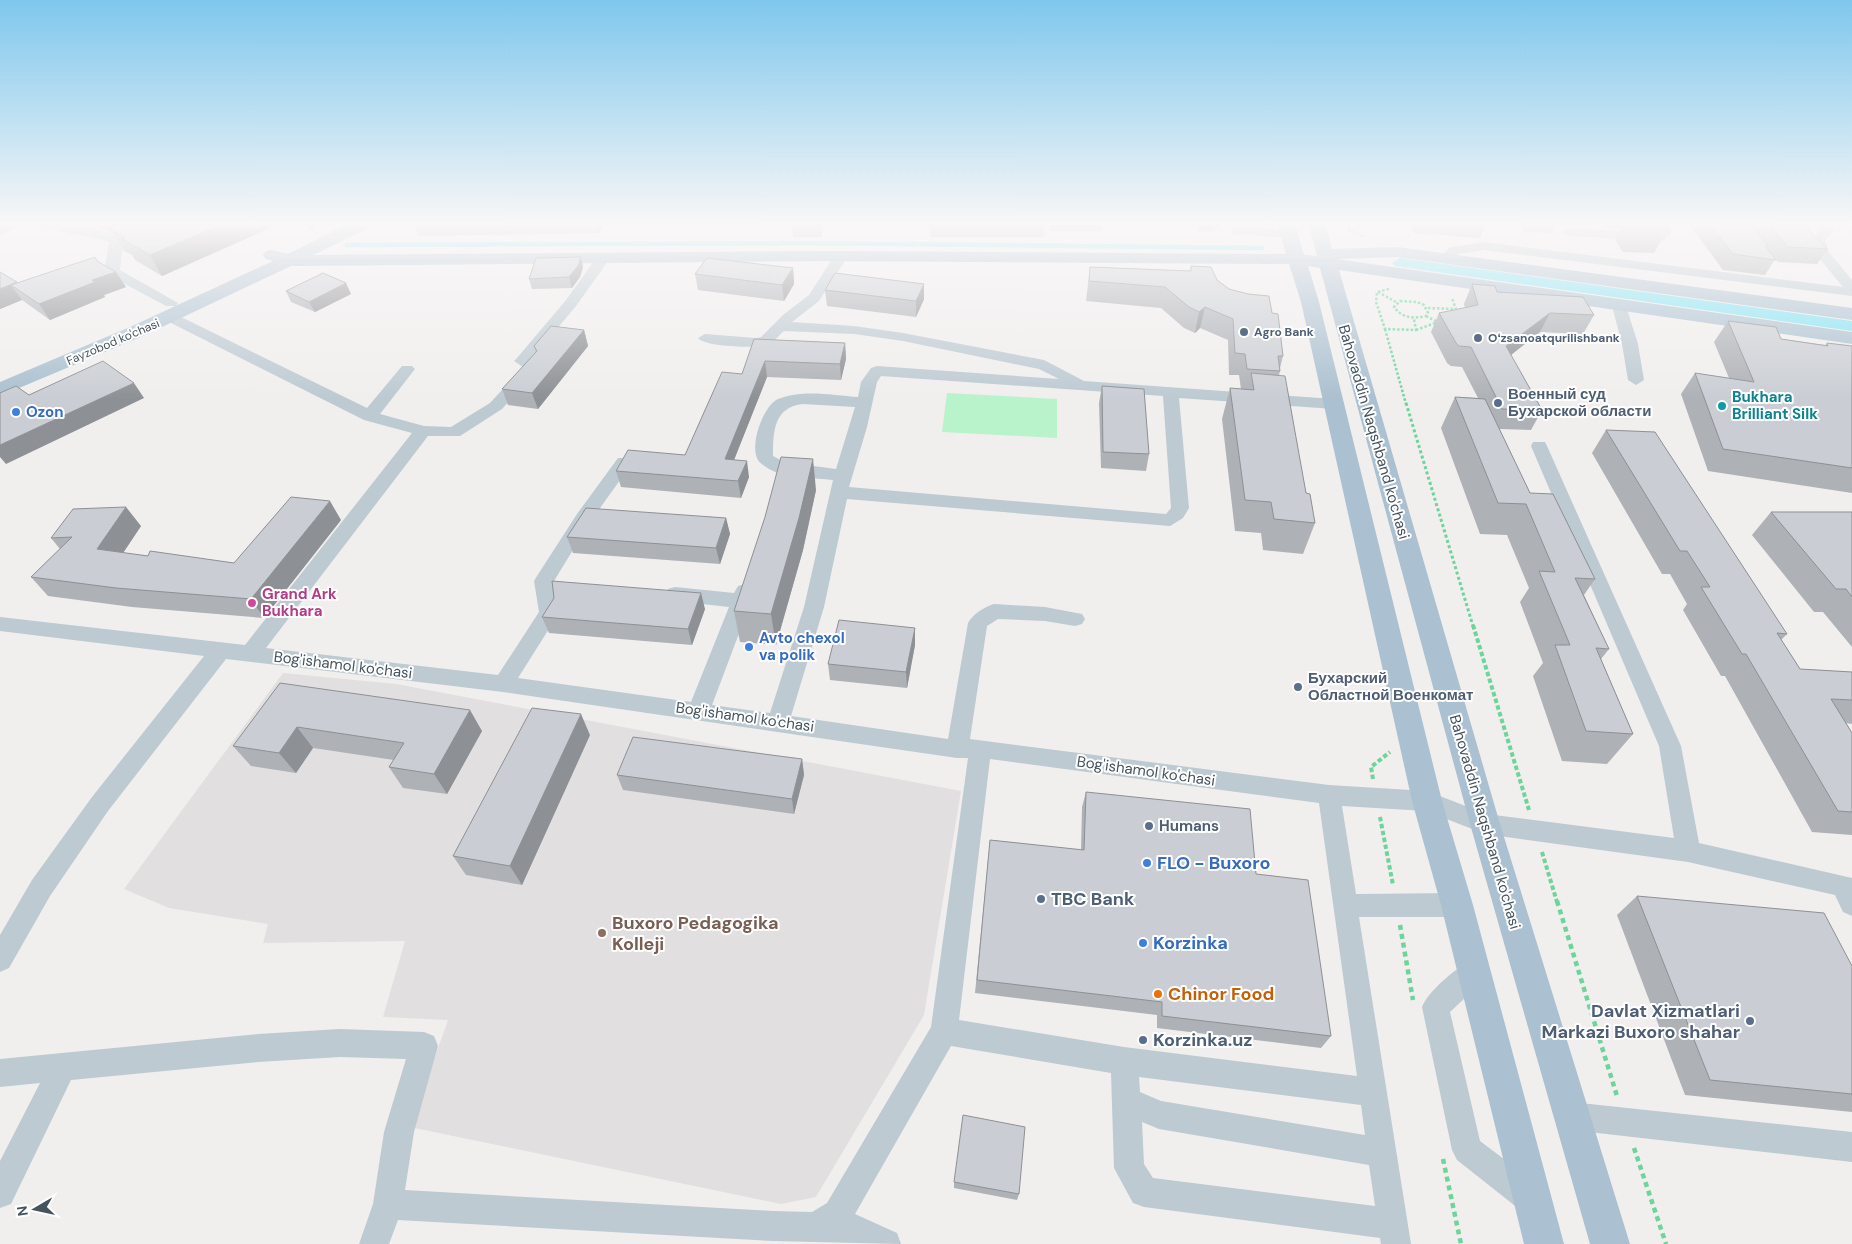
<svg xmlns="http://www.w3.org/2000/svg" width="1852" height="1244" viewBox="0 0 1852 1244" font-family="'DM Sans',sans-serif">
  <style>
    .education { fill: #e2dfe0 }
    .green { fill: #b8f3cb }
    .lines { fill: none; stroke-linecap: round; stroke-linejoin: round }
    .stream { stroke: #81e3f4; stroke-width: 4.5 }
    .canal { fill: #81e3f4; fill-rule: evenodd }
    .path-far3 { stroke: #6dd49b; stroke-width: 2.5; stroke-dasharray: 2.5 2; stroke-linecap: butt }
    .path-far2 { stroke: #6dd49b; stroke-width: 3; stroke-dasharray: 3 2.5; stroke-linecap: butt }
    .path-far1 { stroke: #6dd49b; stroke-width: 4; stroke-dasharray: 4.5 2.5; stroke-linecap: butt }
    .path { stroke: #6dd49b; stroke-width: 4.5; stroke-dasharray: 5 4; stroke-linecap: butt }
    .minor { fill: #bdcad2; fill-rule: evenodd }
    .major { fill: #abc0d0; fill-rule: evenodd }
    .wall { fill: #aeb1b6 }
    .shaded-wall { fill: #8d9094 }
    .building { fill: #caced4; stroke: #8d9094 }
    .service-dot { fill: #5c6f8a; stroke: #fff; stroke-width: 2 }
    .culture-dot { fill: #0f9aa8; stroke: #fff; stroke-width: 2 }
    .shop-dot { fill: #3f7fe0; stroke: #fff; stroke-width: 2 }
    .hotel-dot { fill: #d1479c; stroke: #fff; stroke-width: 2 }
    .education-dot { fill: #8d6e63; stroke: #fff; stroke-width: 2 }
    .food-dot { fill: #e8710a; stroke: #fff; stroke-width: 2 }
    .labels { text-anchor: middle; dominant-baseline: central; stroke-width: 4; stroke-linejoin: round; paint-order: stroke }
    .far-service-label { font-size: 12px; font-weight: bold; fill: #4e5e75; stroke: #fff; text-anchor: start }
    .far-street-label { font-size: 12px; fill: #45535d; stroke: #fff }
    .service-label { font-size: 15px; font-weight: bold; fill: #4e5e75; stroke: #fff; text-anchor: start }
    .culture-label { font-size: 15px; font-weight: bold; fill: #0d838f; stroke: #fff; text-anchor: start }
    .shop-label { font-size: 15px; font-weight: bold; fill: #366cbe; stroke: #fff; text-anchor: start }
    .street-label { font-size: 15px; fill: #45535d; stroke: #fff }
    .hotel-label { font-size: 15px; font-weight: bold; fill: #b23c85; stroke: #fff; text-anchor: start }
    .near-shop-label { font-size: 18px; font-weight: bold; fill: #366cbe; stroke: #fff; text-anchor: start }
    .near-service-label { font-size: 18px; font-weight: bold; fill: #4e5e75; stroke: #fff; text-anchor: start }
    .near-education-label { font-size: 18px; font-weight: bold; fill: #785e54; stroke: #fff; text-anchor: start }
    .near-food-label { font-size: 18px; font-weight: bold; fill: #c56008; stroke: #fff; text-anchor: start }
  </style>
  <rect width="100%" height="100%" fill="#f1eeee"/>
  <path class="education" d="M283,673l113,11 565,107 -37,224 -108,182 -35,7 -371,-77 38,-107 -65,-3 22,-76 -142,2 5,-19 -99,-16 -45,-19z"/>
  <path class="green" d="M947,393l110,6v39l-115,-6z"/>
  <g class="lines">
    <g class="stream">
      <path d="M309,225l3,3"/>
      <path d="M347,245l456,-2 459,5"/>
    </g>
    <path class="canal" d="M1400,258l452,63v10l-457,-65 -3,-3z"/>
    <g class="path-far3">
      <path d="M1348,225l1,5 16,7"/>
      <path d="M1389,289l-12,3 -1,10 9,27 31,1 -2,-11"/>
      <path d="M1378,292l18,10"/>
      <path d="M1400,301l17,1 7,3 4,8 -2,3c-13,3 -24,2 -32,-9z"/>
      <path d="M1428,308l28,1 -4,-11"/>
      <path d="M1426,316l12,6"/>
      <path d="M1385,329l21,75"/>
      <path d="M1416,330l22,-8"/>
    </g>
    <path class="path-far2" d="M1406,403l67,223"/>
    <g class="path-far1">
      <path d="M1473,625l56,185"/>
      <path d="M1373,779l-2,-12 19,-15"/>
      <path d="M1380,817l13,68"/>
      <path d="M1542,852l15,50"/>
    </g>
    <g class="path">
      <path d="M1557,901l60,195"/>
      <path d="M1400,925l13,75"/>
      <path d="M1634,1148l32,96"/>
      <path d="M1443,1159l18,85"/>
    </g>
    <g class="minor">
      <path d="M5,225h17l-22,11v-9z"/>
      <path d="M42,225c19,0 69,1 81,17l-3,28 58,33 -2,3h-10l-58,-31 -3,-9 4,-23 -1,-2 -60,-12z"/>
      <path d="M1231,225l58,5 7,4 -7,4 -52,-4 -5,-1z"/>
      <path d="M1656,225h13l4,6 -9,9 -5,1 -91,-5 -7,-4 7,-4 88,5 3,-3z"/>
      <path d="M1820,225h13l1,5 -9,11 3,10 24,29v16l-369,-46 -25,4 -7,8 -5,1 -7,-4 10,-11 34,-6 360,45 -29,-35 -3,-11 9,-11z"/>
      <path d="M841,252l7,4 -29,45 -27,21 62,4 49,7 141,27 40,21 250,18 8,5 -8,5 -155,-11 10,110 -6,10 -13,8 -323,-27 -23,108 -33,109 157,23 20,-116c5,-9 16,-16 26,-19l51,3 37,7 3,5 -3,5 -7,2 -30,-5 -47,-2 -11,7 -17,113 359,46 98,6 59,23 188,24 -15,-92 -128,-300 2,-4h12l2,4 134,300 18,97 153,35v38l-9,-4 -8,-17 -147,-33 -203,-28 -59,-23 -84,-5 14,88 101,-1 9,4 3,8 -3,8 -9,4h-98l52,327h-30l-1,-6 -236,-31 -11,-4 -19,-35 -3,-95 -160,-27 -96,168 42,19 4,11 -128,-3 -375,-21 -9,24h-30l14,-40 11,-72 22,-73 -66,-2 -82,5 -187,18 -60,124 -11,4v-47l40,-78 -40,4v-28l258,-25 82,-5 84,3 10,4 4,10 -24,86 -9,58 368,21 39,1 15,-9 104,-176 37,-269h-11l-454,-66 -277,-33 -118,152 -58,85 -41,72 -9,4v-37l32,-55 60,-83 112,-141 -204,-25v-14l245,28 167,-212 -48,-13 -199,-100 -2,-3 2,-3h10l192,94 35,-42h10l3,3 -35,45 44,12 27,1 39,-24 33,-36 -9,-6 3,-3 49,-58 33,-46 5,-1 7,4 -35,49 -45,54 10,6 -3,3 -36,40 -42,27h-32l-162,212 232,27 41,-63 -5,-31 3,-5 40,-62 41,-56h12l3,4 -43,60 -36,59 5,32 -41,65 173,24 38,-95 -54,-6 -7,-2 -3,-5 3,-5 7,-2 59,6 4,-7 7,-2 7,2 3,5 -43,114 58,8 34,-106 29,-127c-17,-2 -45,-2 -60,-9 -4,-2 -13,-7 -15,-11 -9,-14 5,-54 20,-61 24,-10 55,-4 80,-2l3,-15 10,-14 6,-2 182,13 -20,-10 -136,-28 -49,-7 -70,-3c-5,4 -9,10 -15,13 -10,5 -65,3 -71,-6l7,-4 51,4 5,-1 22,-22 26,-20 27,-42zM881,376l282,20 8,112 -5,6 -317,-27 18,-60 10,-45zM803,404l52,3 -19,62 -52,-7 -11,-6c0,-25 1,-49 30,-52zM990,759l329,44 38,273 -233,-29 -165,-27zM1139,1077l222,28 4,30 -204,-34 -21,-9zM1142,1122l17,7 210,36 6,41 -222,-28 -9,-14z"/>
      <path d="M1619,302l7,4 12,38 6,36 -8,5 -8,-5 -6,-36 -10,-38z"/>
      <path d="M1474,959l9,4 4,9 -4,9 -33,31 30,129 61,46 4,11 -4,11 -11,4 -11,-4 -62,-49 -5,-10 -30,-143c6,-16 36,-41 52,-48z"/>
      <path d="M1571,1102l281,30v30l-281,-32 -10,-4 -4,-10 4,-10z"/>
    </g>
    <path class="major" d="M346,225h22l-2,4 -53,26 510,-4 463,3 -8,-29h17l9,30 13,1 -8,-31h17l6,24 65,-2 455,61v12l-455,-63 -61,2 516,73v12l-513,-74 161,554 130,420h-40l-120,-420 -150,-556 -12,-2 11,36 123,499 31,104 91,339h-40l-83,-339 -29,-104 -111,-499 -12,-38 -466,-3 -532,5 -148,70 -143,60v-14l130,-55 143,-66 -7,-2 -3,-4 3,-4 6,-1 16,4z"/>
  </g>
  <g class="wall">
    <path d="M81,225h188l1,3 -108,48 -27,-16 -3,-5 -8,-4 -10,-17 -5,-3z"/>
    <path d="M415,225h188l-4,8 -180,3z"/>
    <path d="M792,225h30v12h-29z"/>
    <path d="M930,225h115l-1,12h-114z"/>
    <path d="M1049,225h53l-1,6h-51z"/>
    <path d="M1198,225h23l-10,6 -12,1z"/>
    <path d="M1411,225h74l-5,13 -66,-5z"/>
    <path d="M1521,225h35l-4,8 -28,-1z"/>
    <path d="M1605,225h65l-16,28 -31,-1 -8,-12 6,-11 -14,-1z"/>
    <path d="M1690,225h121l-2,3h-2l21,21 -11,15 -39,-2 -3,-3 -10,16 -42,-5z"/>
    <path d="M98,262l28,25 -22,8 1,2 -55,23 -28,-20 -22,9v-37l17,11z"/>
    <path d="M1191,266l26,14 12,9 43,24 11,43 -3,12v3l-1,4 27,118 9,30 -12,31 -40,-4 -2,-17 -26,-2 -13,-112 8,-31 11,1 -2,-14h-10l-1,-35 -28,-12 -5,5 -11,-5 -23,-20 -75,-7 4,-34 100,4z"/>
    <path d="M583,267l-3,10 -8,11 -40,1 -3,-10z"/>
    <path d="M793,268l1,16 -10,17 -86,-11 -3,-16z"/>
    <path d="M1472,284l25,8 97,23 -11,19 -43,-2 -29,23 31,55 -11,20 -32,-1 31,64 65,86 -11,16 25,54 -8,10 32,75 -26,30 -45,-3 -29,-85 10,-13 -23,-61 9,-14 -22,-53 -27,-1 -39,-106 14,-31 23,1 -16,-31 -11,-1 -4,-3 -16,-31 8,-19 26,-5 -1,-4z"/>
    <path d="M825,290l99,9 -8,18 -89,-11z"/>
    <path d="M286,291l65,3 -36,18 -24,-10z"/>
    <path d="M1728,321l53,18 44,6 2,-2 25,3v147l-144,-22 -27,-77 14,-21 34,5 -15,-36z"/>
    <path d="M584,330l4,16 -50,63 -30,-4 -6,-16 34,-36 -2,-7z"/>
    <path d="M754,339l91,4 1,16 -5,21 -74,-3 -33,83 15,17 -8,21 -120,-11 -5,-16 69,-16 57,-81z"/>
    <path d="M1102,386l47,68 -3,17 -45,-3 -2,-65z"/>
    <path d="M1606,430l181,204 -6,6 19,29 52,3v52l-6,-1 6,10v102l-40,-3 -87,-156h-4l-38,-66 4,-6 -17,-30h-8l-70,-121z"/>
    <path d="M816,490l-13,60 -27,95 -36,-3 -6,-31z"/>
    <path d="M1771,512h81v135l-29,-35h-9l-62,-77z"/>
    <path d="M726,518l4,16 -10,30 -147,-11 -6,-16z"/>
    <path d="M341,520l-77,98 -132,-11 -84,-11 -17,-19 29,-28 -9,-11 90,-12 -18,27 25,3 86,7z"/>
    <path d="M705,609l-13,36 -143,-12 -7,-16z"/>
    <path d="M915,628v17l-8,43 -77,-8 -2,-16z"/>
    <path d="M280,683l202,48 -35,63 -44,-6 -14,-21 5,-7 -81,-12 -17,25 -45,-7 -18,-20z"/>
    <path d="M590,735l-68,150 -56,-10 -13,-19z"/>
    <path d="M802,759l2,16 -10,39 -171,-24 -6,-15z"/>
    <path d="M1086,792l170,82 75,162 -10,12 -164,-20v-13l-182,-22 15,-153 91,10 1,-43z"/>
    <path d="M1637,896l215,70v146l-167,-17 -68,-180z"/>
    <path d="M954,1182l65,12 -2,6 -63,-12z"/>
  </g>
  <g class="shaded-wall">
    <path d="M220,225h49l1,3 -108,48 -12,-21z"/>
    <path d="M598,225h5l-4,8z"/>
    <path d="M821,225h1v12z"/>
    <path d="M1212,225h9l-10,6z"/>
    <path d="M95,257l10,16 11,-1 10,15 -22,8 1,2 -55,23 -11,-16 53,-24 5,-19z"/>
    <path d="M581,257l2,10 -3,10 -8,11 -3,-11z"/>
    <path d="M793,268l1,16 -10,17 -2,-16z"/>
    <path d="M346,283l5,11 -36,18 -6,-10z"/>
    <path d="M924,284v15l-8,18v-16z"/>
    <path d="M11,285l11,15 -22,9v-20z"/>
    <path d="M1205,307l-5,21 -5,5 4,-21z"/>
    <path d="M1550,313l-10,19 -43,34 9,-20z"/>
    <path d="M584,330l4,16 -50,63 -6,-16z"/>
    <path d="M845,343l1,16 -5,21 -1,-16z"/>
    <path d="M765,361l2,16 -39,98 -3,-16z"/>
    <path d="M134,383l10,15 -138,66 -6,-7v-12z"/>
    <path d="M813,459l3,31 -13,60 -27,95 -5,-31z"/>
    <path d="M747,461l2,16 -8,21 -3,-17z"/>
    <path d="M330,501l11,19 -77,98 -13,-19z"/>
    <path d="M126,507l15,19 -28,42 -16,-19z"/>
    <path d="M726,518l4,16 -10,30 -4,-16z"/>
    <path d="M701,593l4,16 -13,36 -4,-16z"/>
    <path d="M915,628v17l-8,43 -1,-16z"/>
    <path d="M470,710l12,21 -35,63 -13,-20z"/>
    <path d="M581,714l9,21 -68,150 -12,-19z"/>
    <path d="M297,727l16,21 -17,25 -17,-20z"/>
    <path d="M802,759l2,16 -10,39 -2,-15z"/>
  </g>
  <g class="building">
    <path d="M112,225h108l-70,30 -28,-16 3,-1 -14,-8z"/>
    <path d="M1710,225h42l16,21h-3l11,14 -43,-6z"/>
    <path d="M1770,225h34l24,24 -40,-2z"/>
    <path d="M95,257l2,4 19,11 -24,8 3,2 -56,22 -28,-19z"/>
    <path d="M581,257l-3,9 -9,11 -40,2 7,-21z"/>
    <path d="M707,258l86,10 -11,17 -87,-11z"/>
    <path d="M1191,266l20,1 6,13 12,9 19,5 21,2 3,17 6,1 5,42h-5l2,15 -33,-2 -2,-15 -10,-1 -2,-34 -28,-12 -6,5 -10,-5 -24,-20 -76,-6 1,-14 101,4z"/>
    <path d="M0,272l17,10 -17,7z"/>
    <path d="M323,273l23,10 -37,19 -23,-11z"/>
    <path d="M835,273l89,11 -8,17 -91,-11z"/>
    <path d="M1472,284l23,2 2,6 86,5 11,18 -44,-2 -44,33 36,64 -40,-1 -31,-62 -12,-1 -3,-3 -17,-30 39,-8z"/>
    <path d="M1728,321l48,6 5,12 47,7 -1,-3 25,3v122l-129,-19 -28,-76 59,9z"/>
    <path d="M551,326l33,4 -52,63 -30,-4 35,-38 -3,-5z"/>
    <path d="M754,339l91,4 -5,21 -75,-3 -40,98 22,2 -9,20 -122,-10 12,-21 57,5 37,-83 20,2z"/>
    <path d="M103,361l31,22 -134,62v-52l16,-7 13,9z"/>
    <path d="M1251,373l34,3 21,117 4,1 5,29 -41,-4 -3,-17 -26,-2 -15,-112 24,2z"/>
    <path d="M1102,386l42,3 5,65 -46,-2z"/>
    <path d="M1455,397l30,2 45,94 23,1 42,85 -20,-1 34,71 -13,-1 37,86 -47,-3 -31,-86h15l-31,-74 16,1 -29,-68 -28,-1z"/>
    <path d="M1606,430l49,2 132,202 -10,-1 23,36 52,3v28l-21,-1 21,34v79l-14,-1 -92,-157h-4l-41,-67h9l-23,-36h-7z"/>
    <path d="M781,457l32,2 -14,59 -28,96 -37,-3 31,-94z"/>
    <path d="M291,497l39,4 -79,98 -135,-11 -85,-11 41,-40 -21,1 22,-29 53,-2 -29,42 51,7 2,-5 84,12z"/>
    <path d="M586,508l140,10 -10,30 -149,-11z"/>
    <path d="M1771,512h81v85l-6,-8h-10z"/>
    <path d="M552,581l149,12 -13,36 -146,-12 12,-19z"/>
    <path d="M839,620l76,8 -9,44 -78,-8z"/>
    <path d="M280,683l190,27 -36,64 -45,-7 15,-24 -107,-16 -18,26 -46,-7z"/>
    <path d="M532,708l49,6 -71,152 -57,-10z"/>
    <path d="M633,737l169,22 -10,40 -175,-24z"/>
    <path d="M1086,792l164,17 6,65 52,6 23,156 -169,-20v-14l-185,-22 13,-140 94,10z"/>
    <path d="M1637,896l187,17 28,53v128l-142,-14z"/>
    <path d="M963,1115l62,12 -6,67 -65,-12z"/>
  </g>
  <linearGradient id="sky" x2="0" y2="1"><stop stop-color="#7fc7ed"/><stop offset="0.56" stop-color="#f9f7f7"/><stop offset="1" stop-color="#f9f7f7" stop-opacity="0"/></linearGradient>
  <rect width="1852" height="399" fill="url(#sky)"/>
  <g class="service-dot">
    <circle cx="1244" cy="332" r="5"/>
    <circle cx="1478" cy="338" r="5"/>
    <circle cx="1498" cy="403" r="5"/>
    <circle cx="1298" cy="687" r="5"/>
    <circle cx="1149" cy="826" r="5"/>
    <circle cx="1041" cy="899" r="5"/>
    <circle cx="1750" cy="1021" r="5"/>
    <circle cx="1143" cy="1040" r="5"/>
  </g>
  <circle class="culture-dot" cx="1722" cy="406" r="5"/>
  <g class="shop-dot">
    <circle cx="16" cy="412" r="5"/>
    <circle cx="749" cy="647" r="5"/>
    <circle cx="1147" cy="863" r="5"/>
    <circle cx="1143" cy="943" r="5"/>
  </g>
  <circle class="hotel-dot" cx="252" cy="603" r="5"/>
  <circle class="education-dot" cx="602" cy="933" r="5"/>
  <circle class="food-dot" cx="1158" cy="994" r="5"/>
  <g class="labels">
    <g class="far-service-label">
      <text x="1254" y="332">Agro Bank</text>
      <text x="1488" y="338">Oʻzsanoatqurilishbank</text>
    </g>
    <g class="far-street-label">
      <text transform="translate(113 342) rotate(-23)">Fayzobod ko'chasi</text>
    </g>
    <g class="service-label">
      <text x="1508" y="394">Военный суд<tspan x="1508" dy="17">Бухарской области</tspan></text>
      <text x="1308" y="678">Бухарский<tspan x="1308" dy="17">Областной Военкомат</tspan></text>
      <text x="1159" y="826">Humans</text>
    </g>
    <g class="culture-label">
      <text x="1732" y="397">Bukhara<tspan x="1732" dy="17">Brilliant Silk</tspan></text>
    </g>
    <g class="shop-label">
      <text x="26" y="412">Ozon</text>
      <text x="759" y="638">Avto chexol<tspan x="759" dy="17">va polik</tspan></text>
    </g>
    <g class="street-label">
      <text transform="translate(1374 432) rotate(74)">Bahovaddin Naqshband ko'chasi</text>
      <text transform="translate(343 665) rotate(7)">Bog'ishamol ko'chasi</text>
      <text transform="translate(745 717) rotate(8)">Bog'ishamol ko'chasi</text>
      <text transform="translate(1146 771) rotate(8)">Bog'ishamol ko'chasi</text>
      <text transform="translate(1485 822) rotate(74)">Bahovaddin Naqshband ko'chasi</text>
    </g>
    <g class="hotel-label">
      <text x="262" y="594">Grand Ark<tspan x="262" dy="17">Bukhara</tspan></text>
    </g>
    <g class="near-shop-label">
      <text x="1157" y="863">FLO - Buxoro</text>
      <text x="1153" y="943">Korzinka</text>
    </g>
    <g class="near-service-label">
      <text x="1051" y="899">TBC Bank</text>
      <text x="1740" y="1011" text-anchor="end">Davlat Xizmatlari<tspan x="1740" dy="21">Markazi Buxoro shahar</tspan></text>
      <text x="1153" y="1040">Korzinka.uz</text>
    </g>
    <g class="near-education-label">
      <text x="612" y="923">Buxoro Pedagogika<tspan x="612" dy="21">Kolleji</tspan></text>
    </g>
    <g class="near-food-label">
      <text x="1168" y="994">Chinor Food</text>
    </g>
  </g>
  <g transform="translate(35 1209) rotate(261)" stroke="#ffffff" stroke-width="4" paint-order="stroke">
  <path d="M0-4L9 19L0 12L-9 19Z" fill="#45535d"/>
  <text y="-8" font-size="14" font-weight="bold" text-anchor="middle" fill="#45535d">N</text>
  </g>
</svg>
